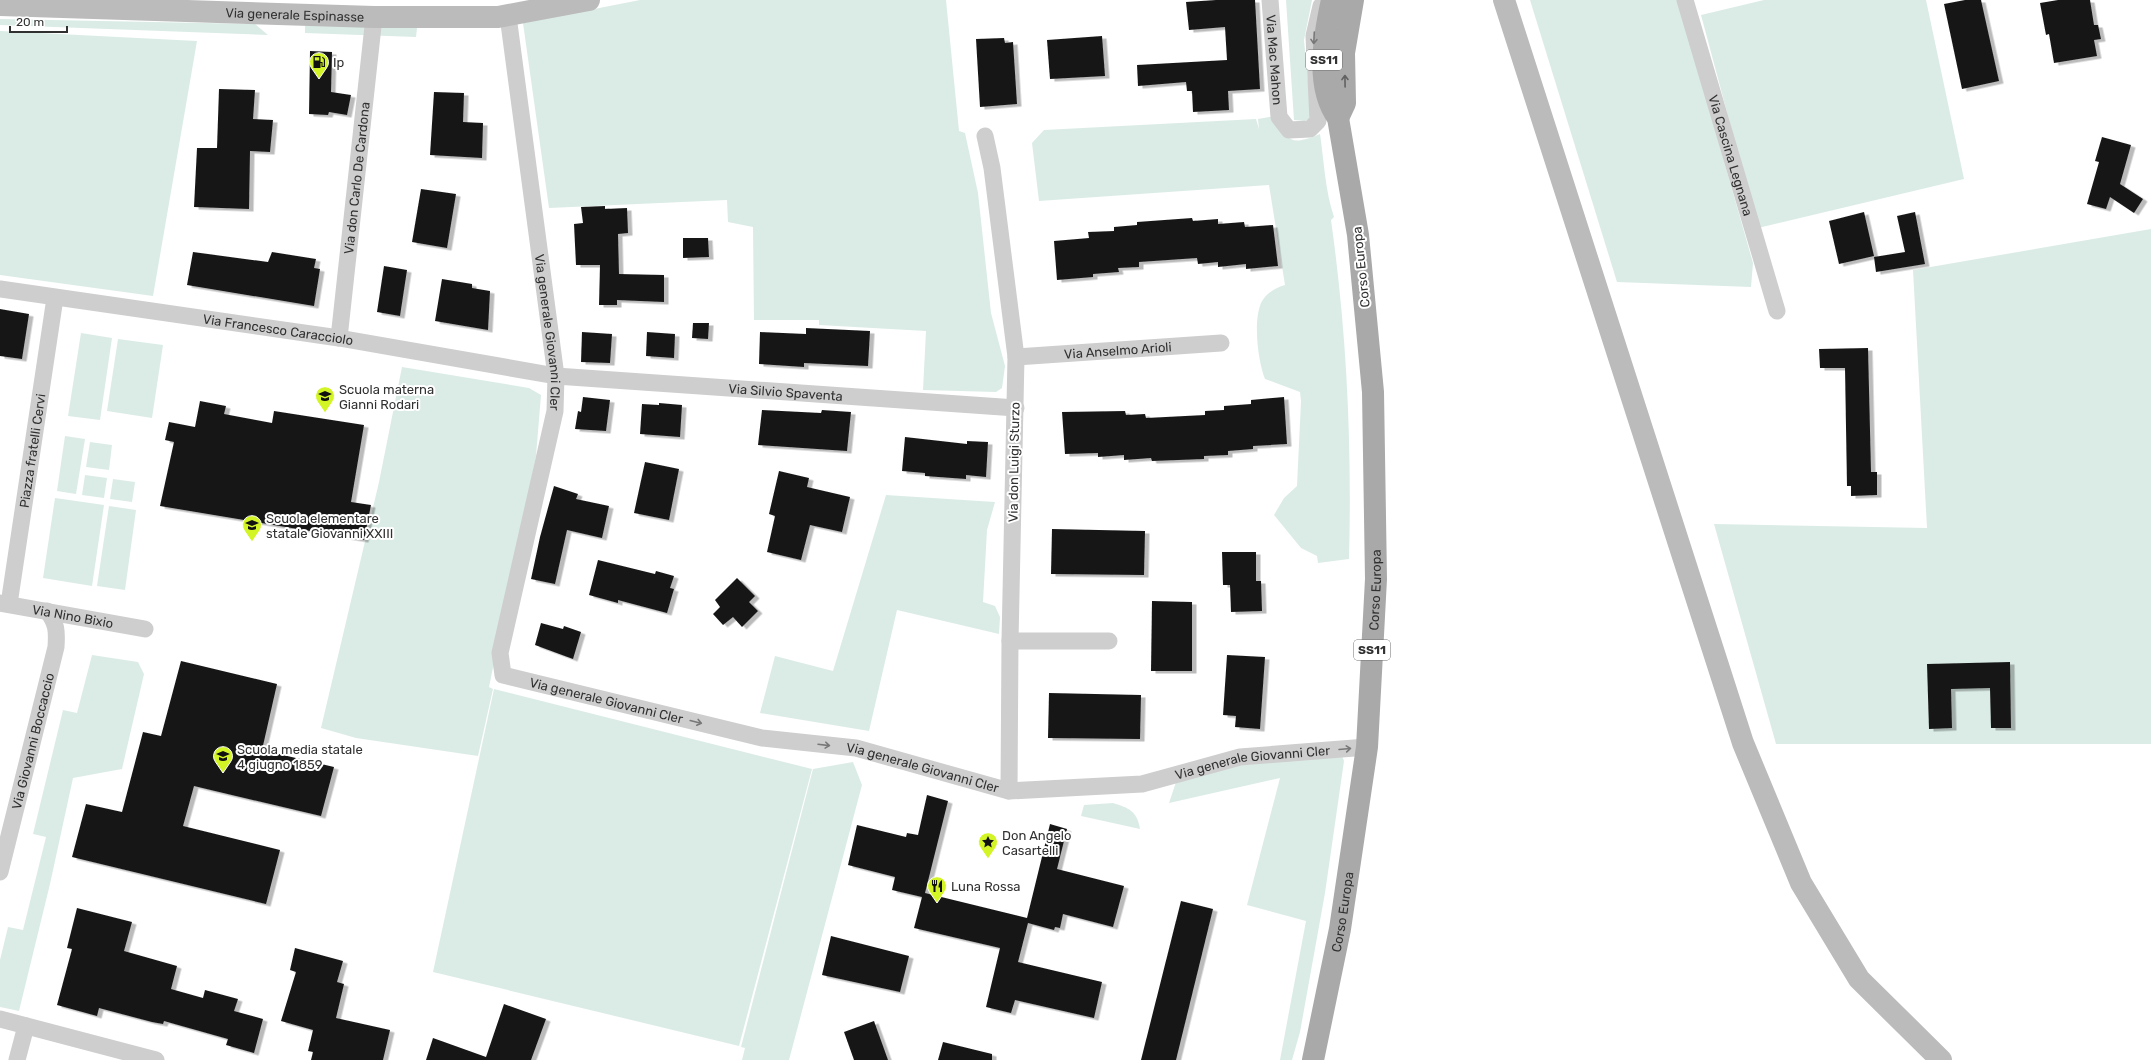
<svg xmlns="http://www.w3.org/2000/svg" width="2151" height="1060" viewBox="0 0 2151 1060" font-family="Rubik,sans-serif">
  <style>
    .green { fill: #dbece7 }
    .building { fill: #181818; filter: url(#shadow) }
    .lines { fill: none; stroke-linecap: round; stroke-linejoin: round }
    .street { stroke: #cecece; stroke-width: 17 }
    .secondary { stroke: #bbb; stroke-width: 22 }
    .primary { stroke: #a9a9a9; stroke-width: 22 }
    .oneway { stroke: #787878 }
    .oneway2 { stroke: #616161 }
    .labels { text-anchor: middle; dominant-baseline: central; stroke-width: 4; stroke-linejoin: round; paint-order: stroke }
    .shield { fill: #fff; stroke: #6f6f6f; stroke-width: 1 }
    .shield-label { font-size: 12px; font-weight: bold; fill: #313131 }
    .street-label { font-size: 13px; fill: #313131; stroke: #fff }
    .poi-label { font-size: 13px; fill: #313131; stroke: #fff; text-anchor: start }
  </style>
  <defs>
    <filter id="shadow"><feDropShadow dx="4.5" dy="2.5" stdDeviation="0" flood-color="#0004"/></filter>
  </defs>
  <rect width="100%" height="100%" fill="#fff"/>
  <g class="green">
    <path d="M640,0h306l13,131 6,2 13,60 13,120 14,53 -3,22 -6,4 -73,-2 3,-59 -107,-6v-5h-65l-1,-93 -25,-5 -1,-22 -178,8 -26,-185z"/>
    <path d="M1286,0h26l-8,40 7,73 -2,6 -4,2 -11,-1z"/>
    <path d="M1530,0h148l75,263 -2,24 -134,-5z"/>
    <path d="M1764,0h162l38,179 -206,49 -57,-213z"/>
    <path d="M0,19l255,5 13,11 -268,-10z"/>
    <path d="M305,25l112,3 -1,9 -111,-4z"/>
    <path d="M0,31l197,10 -44,255 -153,-21z"/>
    <path d="M1269,117h3c17,25 19,29 48,17 4,27 5,56 14,83l-3,3c16,114 21,224 18,339l-31,4 -1,-7 -16,-8 -27,-33 10,-17 13,-12 4,-85 -1,-9 -35,-13c-7,-18 -12,-57 -4,-76 5,-10 14,-15 24,-18l-16,-100 -230,16 -7,-58 12,-13 212,-11 3,10 -1,-10z"/>
    <path d="M2151,229v515h-375l-62,-220 213,4 -14,-258z"/>
    <path d="M81,333l31,5 -12,82 -32,-4z"/>
    <path d="M118,339l45,6 -11,73 -45,-7z"/>
    <path d="M402,367l127,21 12,7 -5,61 -47,231 4,2 -15,67 -122,-18 -35,-10 58,-246z"/>
    <path d="M65,436l20,3 -9,55 -19,-3z"/>
    <path d="M90,442l22,3 -3,25 -23,-3z"/>
    <path d="M85,475l22,3 -3,20 -22,-3z"/>
    <path d="M113,479l22,3 -3,20 -22,-3z"/>
    <path d="M886,495l109,7 -8,28 -4,72 12,4 5,11 -1,17 -102,-24 -28,121 -109,-18 15,-57 58,15z"/>
    <path d="M55,498l49,7 -12,81 -49,-8z"/>
    <path d="M109,506l27,4 -11,80 -28,-4z"/>
    <path d="M92,655l46,7 6,12 -22,95 -49,9 -23,106 -31,127 -19,-4v-47l8,-33 15,3 23,-93 -13,-3 30,-124 14,3z"/>
    <path d="M494,689l318,80 -73,277 -306,-74z"/>
    <path d="M1342,756l2,5 -19,132 -25,139 -8,28h-12l26,-139 -59,-16 33,-127 -111,25 7,-21 56,-16z"/>
    <path d="M853,762l9,23 -73,275h-47l3,-12 -4,-1 72,-278z"/>
    <path d="M1113,803c16,5 24,8 27,26l-59,-13 3,-11z"/>
  </g>
  <g class="building">
    <path d="M1216,0h39l5,89 -32,2 1,19 -36,2 -1,-21h-5l-1,-9 -48,4 -1,-21 90,-5 -2,-33 -36,3 -3,-28z"/>
    <path d="M1965,0h16l18,81 -37,8 -18,-85z"/>
    <path d="M2058,0h32l4,25h4l3,14 -7,1 3,16 -43,7 -5,-29 -3,1 -6,-32z"/>
    <path d="M1102,36l3,40 -55,3 -3,-39z"/>
    <path d="M1004,38l1,5 8,-1 4,62 -37,3 -4,-68z"/>
    <path d="M310,51l22,1 -1,40 20,3 -4,20 -18,-3 -1,3 -19,-1z"/>
    <path d="M219,89l36,1 -2,29 20,1 -3,32 -20,-1 -1,58 -55,-2 3,-59h20z"/>
    <path d="M434,92l30,1 -1,29 20,1 -1,35 -52,-3z"/>
    <path d="M2102,137l29,8 -11,39 23,15 -9,14 -24,-16 -4,12 -19,-5 12,-42 -4,-1z"/>
    <path d="M421,189l35,5 -9,54 -35,-6z"/>
    <path d="M605,206v3l22,-1 1,25 -10,1 1,40 45,1v27l-47,-2v5h-18l1,-40h-24l-2,-41 9,-1 -2,-16z"/>
    <path d="M1864,212l10,44 -35,8 -10,-43z"/>
    <path d="M1915,212l10,52 -49,8 -2,-15 31,-5 -8,-36z"/>
    <path d="M1192,218l1,3 25,-2v5l26,-2 1,5 28,-2 5,41 -32,3v-5l-28,3v-5l-20,2 -1,-6 -58,4v5l-21,1 1,4 -26,2v3l-36,3 -3,-39 35,-3 -1,-6 26,-1v-4l23,-2v-3z"/>
    <path d="M683,238h25l1,19 -26,1z"/>
    <path d="M193,252l75,10 4,-10 44,7 -2,9 6,1 -6,37 -127,-21z"/>
    <path d="M384,266l23,4 -7,46 -23,-4z"/>
    <path d="M442,279l30,5v4l18,3 -2,39 -53,-9z"/>
    <path d="M0,309l29,5 -7,45 -22,-3z"/>
    <path d="M693,323h16l-1,16 -16,-1z"/>
    <path d="M806,328l64,3 -2,35 -64,-3v4l-45,-3 1,-32 46,2z"/>
    <path d="M582,332l30,2 -2,29 -29,-1z"/>
    <path d="M647,332l28,2 -1,24 -28,-2z"/>
    <path d="M1868,348l3,124h6v23l-26,1v-10h-4l-2,-118h-25l-1,-19z"/>
    <path d="M583,397l27,3 -4,31 -31,-2 3,-18 3,1z"/>
    <path d="M1284,397l3,47 -34,2v3l-25,2v4l-24,1v3l-52,2 -1,-3 -27,2v-5l-26,2v-4l-33,1 -3,-42 63,-1 1,4 19,-1 1,4 59,-3v-4l19,-1v-4l27,-2v-4z"/>
    <path d="M200,401l26,5 -2,8 48,9 2,-12 90,14 -13,77 20,3 -7,35 -204,-34 14,-64 -9,-2 4,-18 26,5z"/>
    <path d="M659,403l23,2 -2,32 -40,-3 2,-30 17,1z"/>
    <path d="M762,410l59,3 1,-3 29,2 -4,39 -89,-6z"/>
    <path d="M905,437l62,7v-3l21,1 -2,35 -20,-2v4l-41,-3v-3l-23,-2z"/>
    <path d="M645,462l34,7 -10,51 -35,-7z"/>
    <path d="M779,471l30,7 -2,9 43,10 -8,35 -32,-7 -9,35 -34,-8 8,-36 -6,-2z"/>
    <path d="M554,486l24,8 -2,5 33,7 -7,32 -35,-8 -12,54 -24,-5 9,-42z"/>
    <path d="M1052,529l93,2 -1,44 -93,-1z"/>
    <path d="M1222,552h34v29h5l1,30 -31,1 -1,-27h-7z"/>
    <path d="M598,560l57,14 1,-3 18,5 -4,12 4,1 -7,24 -49,-13v3l-29,-8z"/>
    <path d="M737,578l18,18 -6,6 9,9 -16,16 -9,-10 -10,8 -10,-11 7,-7 -5,-7z"/>
    <path d="M1152,601l40,1v69h-41z"/>
    <path d="M541,623l22,6 1,-3 17,6 -8,27 -38,-14z"/>
    <path d="M1227,655l38,2 -5,72 -25,-2 1,-11 -13,-1z"/>
    <path d="M181,661l96,23 -15,66 72,17 -13,49 -127,-30 -11,40 97,24 -14,54 -194,-47 14,-53 36,8 21,-80 18,4z"/>
    <path d="M2010,662l1,66h-20l-1,-40 -39,1 1,39 -23,1 -2,-65z"/>
    <path d="M1049,693l92,2 -1,44 -92,-1z"/>
    <path d="M927,795l21,6 -23,92 102,25 23,-94 17,5 -10,40 67,17 -11,41 -50,-13 -3,14 -5,-1 -1,3 -26,-7 -10,39 84,20 -8,36 -79,-18 -4,13 -25,-6 14,-59 -86,-20 8,-31 -30,-7 3,-13 -47,-12 9,-40 49,12 1,-4 11,2z"/>
    <path d="M1181,901l32,8 -37,151h-35z"/>
    <path d="M77,908l55,14 -8,29 53,15 -6,23 32,9 2,-8 33,9 -4,12 29,8 -9,34 -28,-8 2,-6 -64,-18 -1,3 -11,-2 -53,-14 -2,8 -40,-11 15,-56 -5,-1z"/>
    <path d="M831,936l78,20 -9,36 -78,-17z"/>
    <path d="M295,948l48,13 -6,21 7,2 -8,34 54,12 -7,30h-72l2,-8 -5,-1 5,-21 -32,-9 15,-49 -6,-2z"/>
    <path d="M504,1004l42,15 -15,41h-105l7,-22 53,19z"/>
    <path d="M874,1021l14,39h-34l-10,-28z"/>
    <path d="M943,1042l49,12v6h-54z"/>
  </g>
  <g class="lines">
    <g class="street">
      <path id="s1" d="M1270,0l9,117 10,13 21,-1 8,-8 -4,-85 7,-30"/>
      <path id="s2" d="M1685,0l92,311"/>
      <path id="s3" d="M508,16l48,360 -1,35 -55,242 3,22 259,63 94,10 153,43 133,-7 98,-27 127,-10"/>
      <path d="M985,136l7,32 24,189 -6,284 -1,150"/>
      <path id="s4" d="M0,289l339,49 217,38 460,32"/>
      <path id="s5" d="M339,338l35,-321"/>
      <path id="s6" d="M1016,357l205,-14"/>
      <path id="s7" d="M0,603l145,26"/>
      <path id="s8" d="M9,604l46,-306"/>
      <path d="M1010,641h99"/>
      <path id="s9" d="M0,872l56,-225c1,-15 1,-24 -9,-36"/>
      <path d="M0,1019l156,41"/>
      <path d="M17,1060l9,-34"/>
    </g>
    <g class="secondary">
      <path d="M1504,0l239,743 58,140 58,96 82,81"/>
      <path id="s10" d="M0,5l374,12h124l91,-17"/>
    </g>
    <g class="primary">
      <path d="M1338,118l7,-15 -1,-50 9,-53"/>
      <path id="s11" d="M1313,1060l27,-131 27,-182 9,-168 -3,-187 -15,-157 -20,-117c-23,-31 -14,-82 -6,-118"/>
    </g>
  </g>
  <defs><path id="oneway-shaft" d="M-6 0H5M1.5-3L5.5 0L1.5 3" fill="none" stroke-width="1.6" stroke-linecap="round" stroke-linejoin="round"/></defs>
  <g class="oneway">
    <use href="#oneway-shaft" transform="translate(1314 38) rotate(93)"/>
    <use href="#oneway-shaft" transform="translate(696 722) rotate(14)"/>
    <use href="#oneway-shaft" transform="translate(824 745) rotate(7)"/>
    <use href="#oneway-shaft" transform="translate(1345 749) rotate(-5)"/>
  </g>
  <use class="oneway2" href="#oneway-shaft" transform="translate(1345 81) rotate(-91)"/>
  <defs>
    <g id="fuel-pin" transform="scale(1)"><path d="M0 17L-7.5 6A9.5 9.5 0 1 1 7.5 6Z" fill="#d3f525" stroke="#fff"/><path d="M-5.5-6h7V0h2V4h1.3V-2.5L3-4.5l.8-.8L6-3V5H2.5V1h-1V6h-7ZM-4.2-4.7v3.2H.2V-4.7Z" fill="#111"/></g>
    <g id="school-pin" transform="scale(1)"><path d="M0 17L-7.5 6A9.5 9.5 0 1 1 7.5 6Z" fill="#d3f525" stroke="#fff"/><path d="M0-5L7-2L0 1L-7-2ZM-4 1L0 2.5L4 1V4Q0 6-4 4Z" fill="#111"/></g>
    <g id="sight-pin" transform="scale(1)"><path d="M0 17L-7.5 6A9.5 9.5 0 1 1 7.5 6Z" fill="#d3f525" stroke="#fff"/><path d="M0-6L1.8-2.2L6-1.7L2.9 1.2L3.7 5.4L0 3.3L-3.7 5.4L-2.9 1.2L-6-1.7L-1.8-2.2Z" fill="#111"/></g>
    <g id="restaurant-pin" transform="scale(1)"><path d="M0 17L-7.5 6A9.5 9.5 0 1 1 7.5 6Z" fill="#d3f525" stroke="#fff"/><path d="M-5-6h1v4h1v-4h1v4h1v-4h1v5L-1.5 .5V6h-2V.5L-5-1ZM5-6V6H3V1.5H1.5Q1.5-4 5-6Z" fill="#111"/></g>
  </defs>
  <g fill-rule="evenodd">
    <use href="#fuel-pin" x="319" y="62"/>
    <use href="#school-pin" x="325" y="396"/>
    <use href="#school-pin" x="252" y="525"/>
    <use href="#school-pin" x="223" y="756"/>
    <use href="#sight-pin" x="988" y="842"/>
    <use href="#restaurant-pin" x="937" y="886"/>
  </g>
  <g class="labels">
    <g class="shield">
      <rect x="1306" y="50" width="36" height="20" rx="3"/>
      <rect x="1354" y="640" width="36" height="20" rx="3"/>
    </g>
    <g class="shield-label">
      <text x="1324" y="60">SS11</text>
      <text x="1372" y="650">SS11</text>
    </g>
    <g class="street-label">
      <text stroke="none"><textPath href="#s10" startOffset="295">Via generale Espinasse</textPath></text>
      <text stroke="none"><textPath href="#s1" startOffset="60">Via Mac Mahon</textPath></text>
      <text stroke="none"><textPath href="#s2" startOffset="162">Via Cascina Legnana</textPath></text>
      <text stroke="none"><textPath href="#s5" startOffset="161">Via don Carlo De Cardona</textPath></text>
      <text transform="translate(1361 267) rotate(-96)">Corso Europa</text>
      <text stroke="none"><textPath href="#s4" startOffset="281">Via Francesco Caracciolo</textPath></text>
      <text stroke="none"><textPath href="#s3" startOffset="319">Via generale Giovanni Cler</textPath></text>
      <text stroke="none"><textPath href="#s6" startOffset="102">Via Anselmo Arioli</textPath></text>
      <text stroke="none"><textPath href="#s4" startOffset="793">Via Silvio Spaventa</textPath></text>
      <text stroke="none"><textPath href="#s8" startOffset="155">Piazza fratelli Cervi</textPath></text>
      <text transform="translate(1014 462) rotate(-89)">Via don Luigi Sturzo</text>
      <text stroke="none"><textPath href="#s11" startOffset="475">Corso Europa</textPath></text>
      <text stroke="none"><textPath href="#s7" startOffset="74">Via Nino Bixio</textPath></text>
      <text stroke="none"><textPath href="#s3" startOffset="775">Via generale Giovanni Cler</textPath></text>
      <text stroke="none"><textPath href="#s9" startOffset="135">Via Giovanni Boccaccio</textPath></text>
      <text stroke="none"><textPath href="#s3" startOffset="1435">Via generale Giovanni Cler</textPath></text>
      <text stroke="none"><textPath href="#s3" startOffset="1099">Via generale Giovanni Cler</textPath></text>
      <text stroke="none"><textPath href="#s11" startOffset="151">Corso Europa</textPath></text>
    </g>
    <g class="poi-label">
      <text x="333" y="62">Ip</text>
      <text x="339" y="389">Scuola materna<tspan x="339" dy="15">Gianni Rodari</tspan></text>
      <text x="266" y="518">Scuola elementare<tspan x="266" dy="15">statale Giovanni XXIII</tspan></text>
      <text x="237" y="749">Scuola media statale<tspan x="237" dy="15">4 giugno 1859</tspan></text>
      <text x="1002" y="835">Don Angelo<tspan x="1002" dy="15">Casartelli</tspan></text>
      <text x="951" y="886">Luna Rossa</text>
    </g>
  </g>
  <path d="M10 26v6h57v-6" fill="none" stroke="#313131" stroke-width="2"/>
  <text x="16" y="26" font-size="12" fill="#313131" stroke="#ffffff" stroke-width="3" paint-order="stroke">20 m</text>
</svg>
